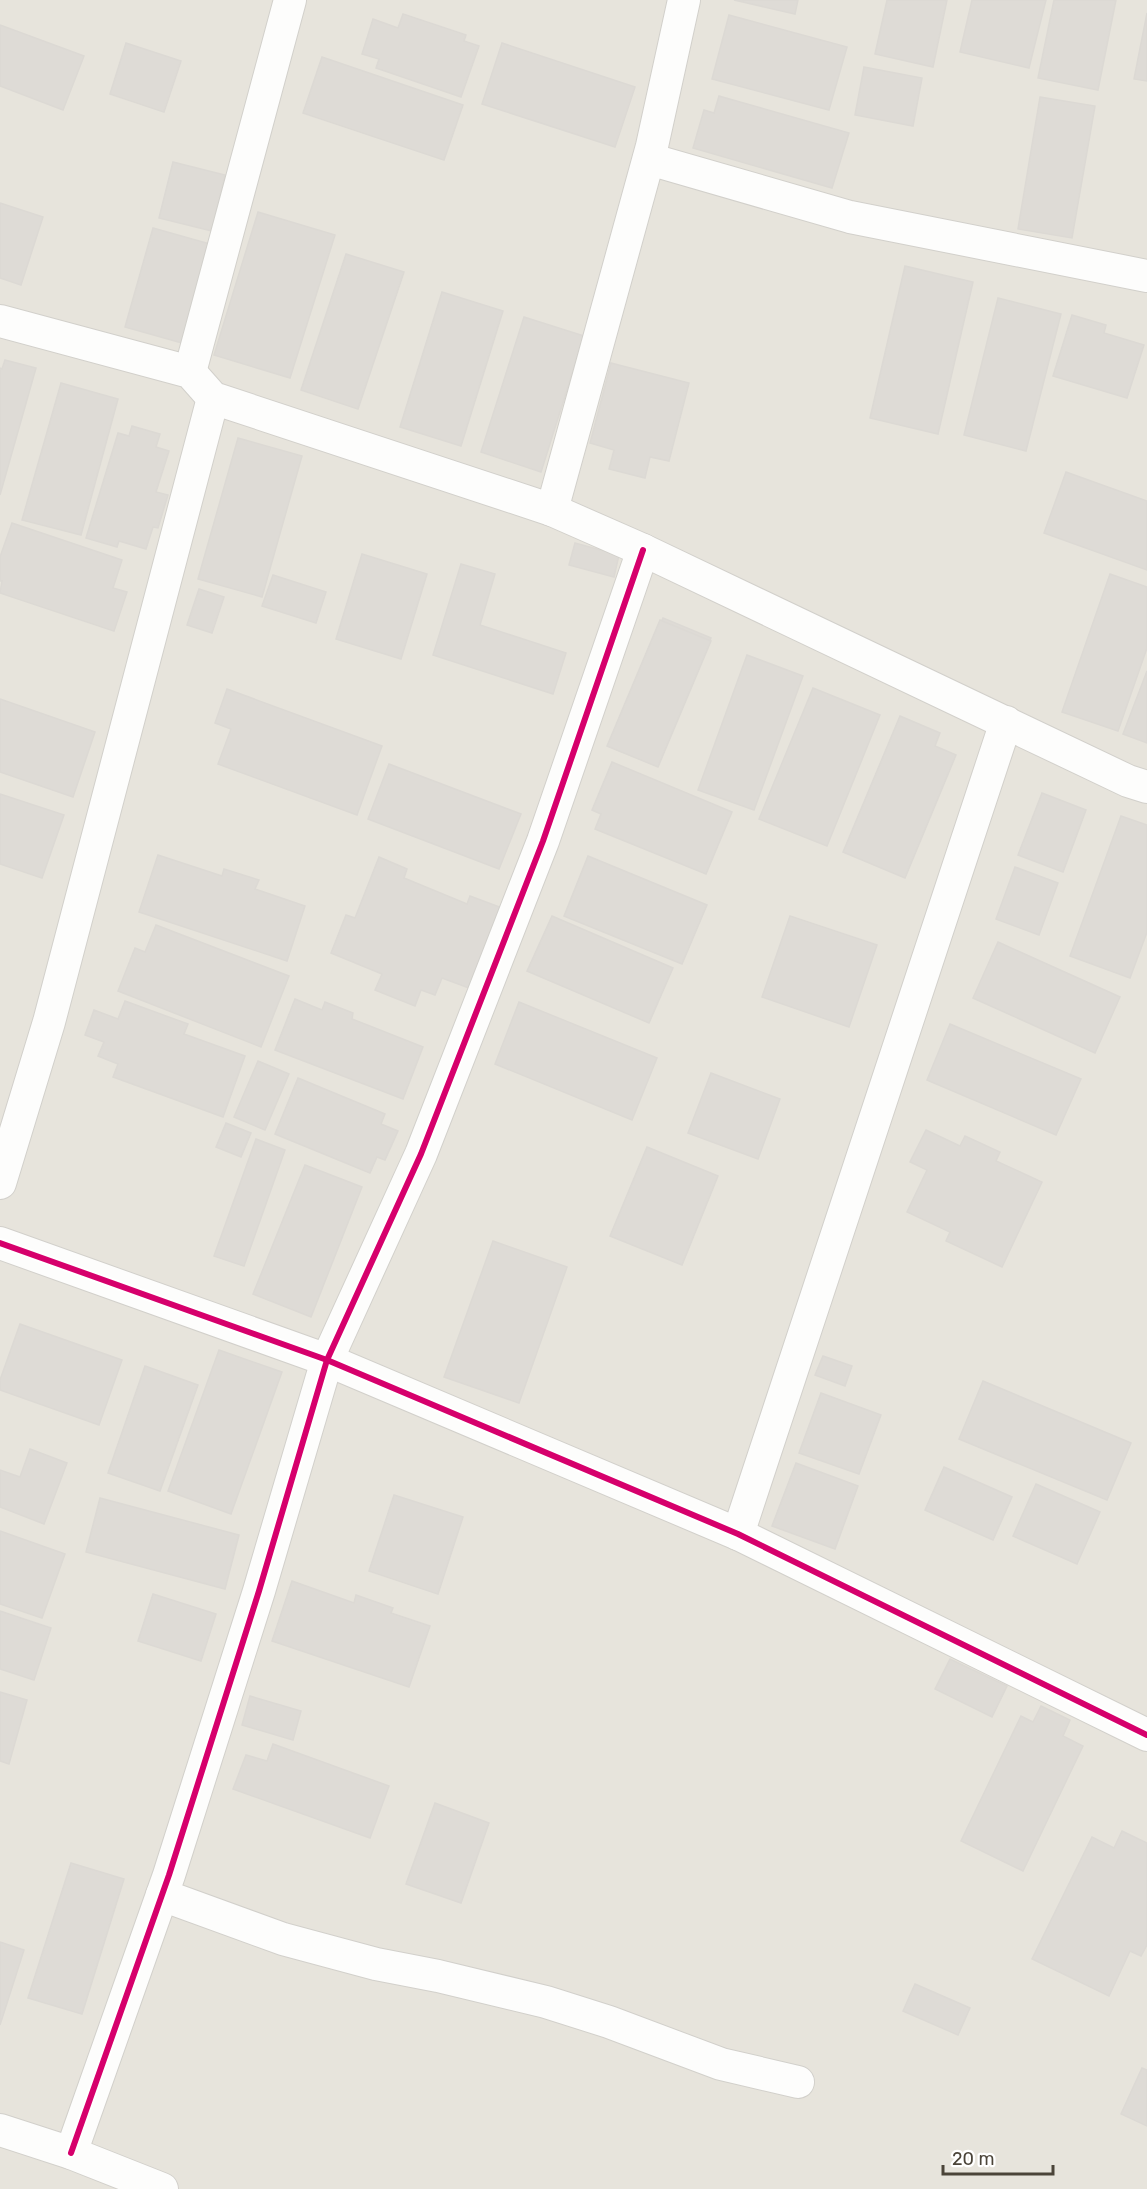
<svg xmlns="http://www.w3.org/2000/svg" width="1147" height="2189" viewBox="0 0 1147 2189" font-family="Rubik,sans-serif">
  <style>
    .residential { fill: #e7e4dc }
    .building { fill: #dedbd6; stroke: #dcd9d4; stroke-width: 1.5 }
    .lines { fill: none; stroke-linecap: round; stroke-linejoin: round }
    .street-casing { stroke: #d2d0cb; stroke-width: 34 }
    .street { stroke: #fdfdfc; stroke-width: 32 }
    .cycleway-casing { stroke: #fff; stroke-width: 10 }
    .cycleway { stroke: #d6006c; stroke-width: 6 }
  </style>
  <rect width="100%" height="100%" fill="#f4f2ee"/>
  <rect class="residential" x="0" y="0" width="1147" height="2189"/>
  <g class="building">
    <path d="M734,0h64l-3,14z"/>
    <path d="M887,0h60l-14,67 -58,-13z"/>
    <path d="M972,0h74l-17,68 -69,-16z"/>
    <path d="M1054,0h62l-18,90 -60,-12z"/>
    <path d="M1147,13v68l-13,-2z"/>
    <path d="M403,14l63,21 -2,6 15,5 -18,51 -85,-29 3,-9 -17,-5 11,-35 25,9z"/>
    <path d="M729,15l118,32 -18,63 -117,-31z"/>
    <path d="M0,25l84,31 -21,54 -63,-24z"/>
    <path d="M126,43l55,18 -17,51 -54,-18z"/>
    <path d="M502,43l133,44 -20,60 -133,-43z"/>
    <path d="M322,57l141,48 -19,55 -141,-47z"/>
    <path d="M864,67l58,11 -9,48 -58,-11z"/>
    <path d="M719,96l130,37 -17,55 -139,-40 11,-38 10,3z"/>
    <path d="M1040,97l55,9 -23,132 -54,-9z"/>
    <path d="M173,162l52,13 -13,56 -53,-13z"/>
    <path d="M0,203l43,14 -22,68 -21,-7z"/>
    <path d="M258,212l77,23 -45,143 -76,-23z"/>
    <path d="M153,228l57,16 -28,99 -57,-16z"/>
    <path d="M346,254l58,18 -46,137 -57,-19z"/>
    <path d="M905,266l68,16 -35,152 -68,-16z"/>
    <path d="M442,292l61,19 -42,135 -61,-19z"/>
    <path d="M998,298l63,16 -35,137 -62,-16z"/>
    <path d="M1072,315l34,10 -2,8 40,12 -17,53 -74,-22z"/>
    <path d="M524,317l60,19 -43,136 -60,-20z"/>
    <path d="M5,360l31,8 -36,127v-127l2,1z"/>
    <path d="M611,363l78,20 -20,78 -19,-4 -5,21 -36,-9 5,-19 -24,-7z"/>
    <path d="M61,383l57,16 -37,136 -59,-15z"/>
    <path d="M132,426l28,8 -4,13 13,4 -13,41 12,3 -10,33 -5,-1 -7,22 -27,-8 -2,6 -31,-9 32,-105 11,3z"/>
    <path d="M238,438l64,18 -40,141 -64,-18z"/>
    <path d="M1066,472l81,29v69l-103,-37z"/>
    <path d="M12,523l110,37 -9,28 14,4 -13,39 -114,-38 2,-12h-2v-24z"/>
    <path d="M575,543l44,12 -5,22 -45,-12z"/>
    <path d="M362,554l65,20 -26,85 -65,-20z"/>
    <path d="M461,564l34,10 -15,51 86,28 -13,41 -120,-39z"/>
    <path d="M1110,574l37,13v61l-29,83 -56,-19z"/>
    <path d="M273,575l53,17 -10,31 -54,-17z"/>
    <path d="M199,589l25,8 -12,36 -25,-8z"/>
    <path d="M663,618l48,20 -54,128 -49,-20z"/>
    <path d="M660,620l51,21 -53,126 -51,-21z"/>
    <path d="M747,655l56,21 -49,134 -56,-20z"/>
    <path d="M1147,671v72l-24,-9z"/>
    <path d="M813,688l67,27 -53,131 -68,-27z"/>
    <path d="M227,689l155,57 -25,69 -139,-51 13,-35 -16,-6z"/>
    <path d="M0,699l95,33 -22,65 -73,-25z"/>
    <path d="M900,716l40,17 -5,13 21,9 -51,123 -62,-26z"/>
    <path d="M612,762l120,50 -26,62 -111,-45 6,-15 -9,-4z"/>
    <path d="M389,764l132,50 -22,55 -131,-50z"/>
    <path d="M1042,793l44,17 -23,62 -45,-17z"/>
    <path d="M0,794l64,21 -22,63 -42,-14z"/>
    <path d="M1121,816l26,9v107l-17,46 -60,-22z"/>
    <path d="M158,855l64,21 2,-7 35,11 -4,9 50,17 -18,55 -148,-49z"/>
    <path d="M588,856l119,49 -25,59 -118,-48z"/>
    <path d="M379,857l28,12 -3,9 63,26 3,-8 32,12 -33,80 -27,-10 -7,17 -14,-5 -6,16 -40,-16 7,-16 -51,-21 15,-38 9,3z"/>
    <path d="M1015,867l43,16 -19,52 -43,-16z"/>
    <path d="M552,916l121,52 -24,55 -122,-52z"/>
    <path d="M790,916l87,29 -28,82 -87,-30z"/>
    <path d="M156,925l133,51 -28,71 -143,-56 17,-43 10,4z"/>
    <path d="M998,942l122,55 -25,56 -122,-55z"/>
    <path d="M295,999l27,11 3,-8 28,11 -1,6 71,28 -20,52 -128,-49z"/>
    <path d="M125,1001l63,23 -4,10 61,22 -22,61 -110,-40 5,-13 -20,-8 6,-14 -19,-7 9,-25 24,9z"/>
    <path d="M519,1002l138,56 -25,62 -137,-56z"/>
    <path d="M950,1024l131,55 -25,56 -129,-55z"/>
    <path d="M258,1061l31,13 -24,56 -31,-13z"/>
    <path d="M711,1073l69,26 -22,60 -70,-26z"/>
    <path d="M298,1078l87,36 -4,10 17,7 -13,29 -8,-3 -7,16 -95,-39z"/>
    <path d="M226,1123l25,10 -10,24 -25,-10z"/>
    <path d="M926,1130l34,16 5,-10 35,16 -4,9 46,21 -40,85 -56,-26 4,-9 -43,-20 20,-42 -17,-8z"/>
    <path d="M256,1139l29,11 -41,116 -30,-10z"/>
    <path d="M647,1147l71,29 -36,89 -72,-29z"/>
    <path d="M305,1165l57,22 -51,130 -58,-23z"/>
    <path d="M493,1241l74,26 -48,136 -75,-26z"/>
    <path d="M20,1324l102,36 -23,65 -99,-35v-10z"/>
    <path d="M219,1350l63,22 -51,142 -63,-23z"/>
    <path d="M823,1356l29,10 -7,20 -30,-11z"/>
    <path d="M145,1366l53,19 -38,106 -52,-18z"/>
    <path d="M983,1381l148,62 -24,57 -148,-61z"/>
    <path d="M821,1393l60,22 -22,59 -60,-21z"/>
    <path d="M30,1449l37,14 -23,61 -44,-17v-37l20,7z"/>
    <path d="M796,1463l62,23 -23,63 -63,-23z"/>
    <path d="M944,1467l68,30 -19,43 -68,-30z"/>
    <path d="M1036,1484l64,28 -23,52 -64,-28z"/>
    <path d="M394,1495l69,22 -25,77 -69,-23z"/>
    <path d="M100,1498l139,37 -14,54 -139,-37z"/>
    <path d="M0,1531l65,23 -23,64 -42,-14z"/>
    <path d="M292,1581l62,22 2,-8 37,13 -2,5 39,13 -21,61 -137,-46z"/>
    <path d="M153,1594l63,20 -15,47 -63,-20z"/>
    <path d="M0,1611l51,17 -17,52 -34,-11z"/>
    <path d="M950,1659l57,27 -15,31 -57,-28z"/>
    <path d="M0,1692l27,8 -18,64 -9,-3z"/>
    <path d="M250,1696l51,15 -8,29 -51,-15z"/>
    <path d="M1041,1706l29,14 -7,16 20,10 -60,125 -62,-30 60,-125 12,6z"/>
    <path d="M273,1744l116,42 -19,52 -137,-49 13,-34 21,6z"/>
    <path d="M435,1803l54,20 -28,80 -55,-19z"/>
    <path d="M1122,1831l25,12v102l-6,11 -11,-5 -21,45 -77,-37 60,-122 22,11z"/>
    <path d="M71,1863l53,16 -42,135 -54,-16z"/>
    <path d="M0,1942l24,8 -24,75z"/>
    <path d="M915,1984l55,24 -12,27 -55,-24z"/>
    <path d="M1142,2068l5,2v56l-26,-12z"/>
  </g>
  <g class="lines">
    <g class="street-casing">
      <g id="street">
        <path d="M649,159l201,58 297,59"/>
        <path d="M0,321l190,51 23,26 339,112 91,40 485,231 19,6"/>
        <path d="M190,372l100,-372"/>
        <path d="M552,510l100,-364 32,-146"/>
        <path d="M0,1183l49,-161 164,-624"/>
        <path d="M0,1243l327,117 411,174 409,201"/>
        <path d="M738,1534l268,-812"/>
        <path d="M162,1895l121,44 93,25 62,12 108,26 63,20 112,42 77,18"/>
        <path d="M0,2130l71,23 91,36"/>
        <path d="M71,2153l98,-278 90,-284 68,-231 94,-206 122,-313 100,-291"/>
      </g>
    </g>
    <use href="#street" class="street"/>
    <g class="cycleway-casing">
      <g id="cycleway">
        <path d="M0,1243l327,117 411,174 409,201"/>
        <path d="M71,2153l98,-278 90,-284 68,-231 94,-206 122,-313 100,-291"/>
      </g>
    </g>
    <use href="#cycleway" class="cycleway"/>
  </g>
  <path d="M943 2165v9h110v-9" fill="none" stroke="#4b4439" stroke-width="3"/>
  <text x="952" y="2165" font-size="18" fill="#4b4439" stroke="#ffffff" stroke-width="4.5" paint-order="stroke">20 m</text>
</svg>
